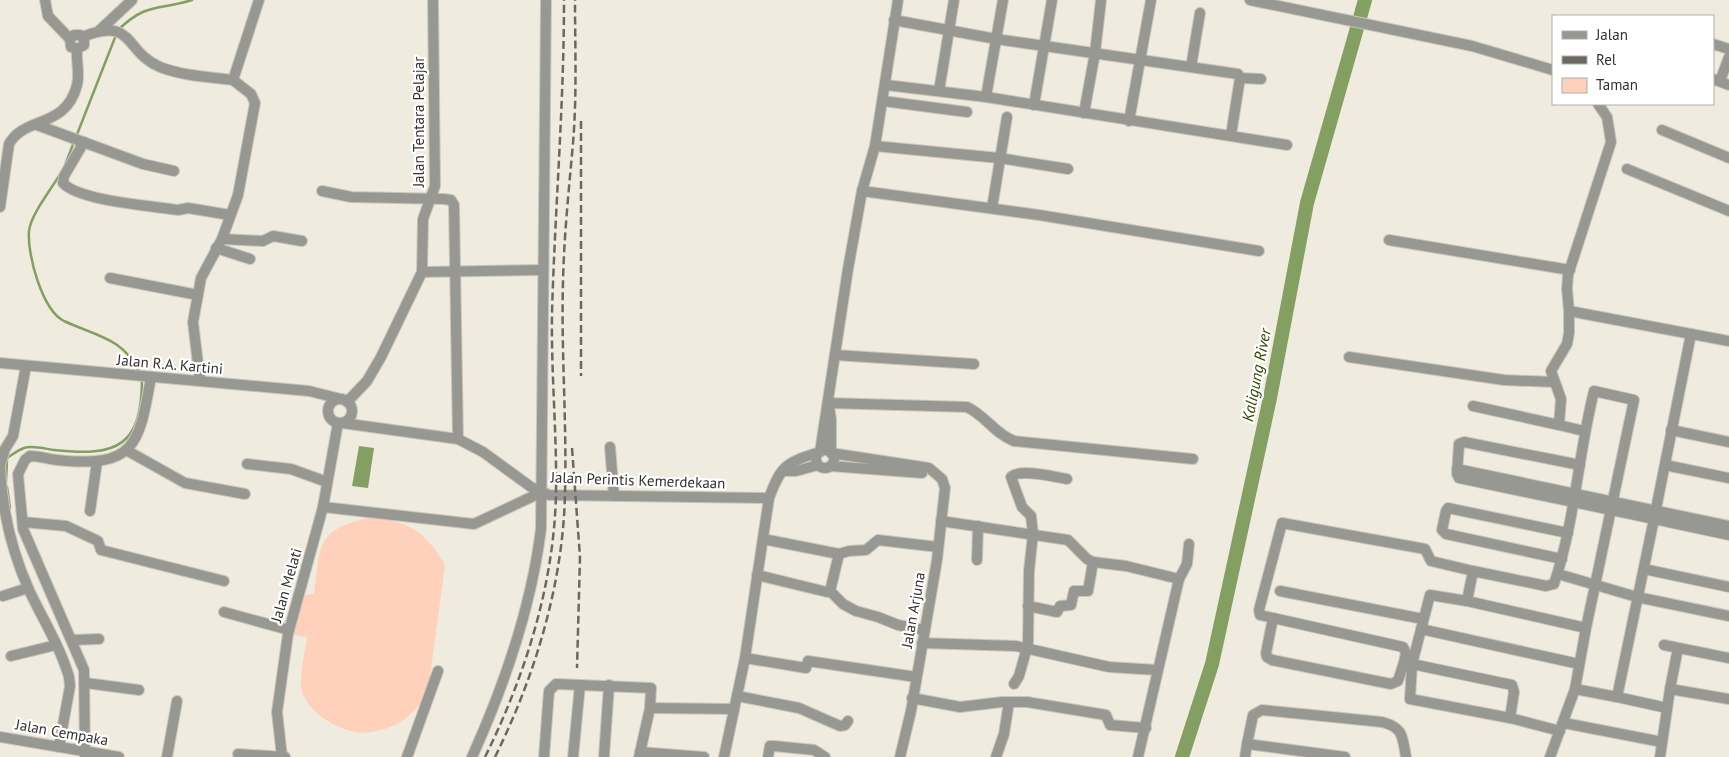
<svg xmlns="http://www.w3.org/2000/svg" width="1729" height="757" viewBox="0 0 1729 757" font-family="'PT Sans',sans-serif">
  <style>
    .green { fill: #ffd1bb }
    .water { fill: #839f62 }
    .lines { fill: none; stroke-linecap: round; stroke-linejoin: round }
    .stream { stroke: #839f62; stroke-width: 2.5 }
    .river { stroke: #839f62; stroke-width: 14 }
    .minor-casing { stroke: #cac6bb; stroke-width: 12 }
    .minor { stroke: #989893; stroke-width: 10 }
    .rail { stroke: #6b6862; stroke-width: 2.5; stroke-dasharray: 8 4; stroke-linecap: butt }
    .labels { text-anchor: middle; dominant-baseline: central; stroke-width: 4.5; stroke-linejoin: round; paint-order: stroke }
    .street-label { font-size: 15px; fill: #33312d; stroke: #fff }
    .water-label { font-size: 16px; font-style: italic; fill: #304901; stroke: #fff }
  </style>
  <rect width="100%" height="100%" fill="#f0ebdf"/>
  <path class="green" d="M367,518c40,2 58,12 78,47l-18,134c-11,8 -19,20 -32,26 -11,5 -26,9 -38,7 -21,-2 -53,-22 -56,-45 -1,-15 4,-35 6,-50l-19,-3 9,-38 17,-2c7,-47 0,-63 53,-76z"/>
  <path class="water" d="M359,446l15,2 -6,40 -16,-2z"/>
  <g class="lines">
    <g class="stream">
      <path d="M118,30c29,-28 39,-19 74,-30"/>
      <path d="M76,137l40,-102"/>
      <path d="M65,165l9,-23"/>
      <path d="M60,174c-9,16 -29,40 -31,57 -2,23 13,79 35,90 32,15 60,17 76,52"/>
      <path d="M6,482l1,-24c5,-3 11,-8 17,-10 8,-3 22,1 30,2 64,7 88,-4 88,-72"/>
      <path d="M7,487l3,21"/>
    </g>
    <path class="river" d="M1182,757l30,-93 58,-266 37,-195 58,-203"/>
    <g class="minor-casing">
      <g id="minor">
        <path d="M45,0l3,16 22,23 1,8 6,2 7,-4v-6l-4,-4h-6l-4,4"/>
        <path d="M1250,0l222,46 81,24"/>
        <path d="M894,20l102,19 242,35 2,4 -9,57"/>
        <path d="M100,30l32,-30"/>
        <path d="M82,37c53,-21 41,14 78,30 23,9 49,10 73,13"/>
        <path d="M1713,44l16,5"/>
        <path d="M1191,67l9,-54"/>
        <path d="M1240,78l21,1"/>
        <path d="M1713,79l16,6"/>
        <path d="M1720,81l9,-24"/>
        <path d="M886,85l100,12 301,48"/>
        <path d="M939,91l15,-91"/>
        <path d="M986,97l17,-97"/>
        <path d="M883,101l84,11"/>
        <path d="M1598,104l9,13 4,25 -43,133 -1,14 2,22 160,30"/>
        <path d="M1034,105l18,-105"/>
        <path d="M1084,113l11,-60 6,-53"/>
        <path d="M1129,121l22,-121"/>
        <path d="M37,125l106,39 31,7"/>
        <path d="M1662,130l67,28"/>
        <path d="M84,142l-20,34 -1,7c16,18 90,23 115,27l10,-2 42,7"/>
        <path d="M875,146l124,12 69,11"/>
        <path d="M1627,169l102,42"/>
        <path d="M322,191l29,6 93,2 7,1 3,5 4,234"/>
        <path d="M862,191l177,24 220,36"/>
        <path d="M0,207l9,-63c15,-28 57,-15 68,-59 3,-11 -1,-24 0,-36"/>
        <path d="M992,208l15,-91"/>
        <path d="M222,239l41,2 10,-5 29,5"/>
        <path d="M1389,240l181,30"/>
        <path d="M216,248l34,11"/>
        <path d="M422,272l121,-2"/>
        <path d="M110,278l88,17"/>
        <path d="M1569,311v22l-2,11 -16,27 10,28 -2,26 25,6"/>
        <path d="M835,355l139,9"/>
        <path d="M1349,357l155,23 50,2"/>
        <path d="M0,363l309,28 32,8"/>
        <path d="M200,381l-7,-59 8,-44 21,-39 16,-44 17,-92 -4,-9 -18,-14 26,-80"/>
        <circle cx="340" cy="411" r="12"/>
        <path d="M347,402l20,-21 14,-24 41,-85 1,-53 12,-33 -2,-186"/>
        <path d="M828,403l139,4c19,9 28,27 47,34l179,18"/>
        <path d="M829,406l2,13v34l98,15 13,11 3,9 -8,72 -26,151 -11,46"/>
        <path d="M1473,406l86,19"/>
        <path d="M342,423l116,16 25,13 48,35 18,8 220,3c12,-33 18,-36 51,-46l28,-183 14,-78 13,-45 23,-146"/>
        <path d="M1671,430l58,12"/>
        <path d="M610,447l4,49"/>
        <path d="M126,450l59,33 60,11"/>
        <circle cx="825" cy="459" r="9"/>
        <path d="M247,464l44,5 36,13"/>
        <path d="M0,465l5,-16 8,-13 13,-70"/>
        <path d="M1580,465l-116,-23 -5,2 -2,30 2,4 195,41 37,-185"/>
        <path d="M1665,465l64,13"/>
        <path d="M830,466l92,7"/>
        <path d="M0,467c2,42 12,85 29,123 13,28 31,56 40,87l1,9 -11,61"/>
        <path d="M1457,469l272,57"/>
        <path d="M783,471h13l22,-6"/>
        <path d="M323,507l151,17 68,-32"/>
        <path d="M90,511l7,-49"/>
        <path d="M941,521l127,19 19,19 6,3 33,4 53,13 -41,178"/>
        <path d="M23,522l43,4 32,15 3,9 123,31"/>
        <path d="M763,539l76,15 10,-3 17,-1 12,-10 60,7"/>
        <path d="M1562,559l-116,-25 -4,-4 4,-19 2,-3 120,25"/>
        <path d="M977,560l1,-34"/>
        <path d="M1644,569l85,18"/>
        <path d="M1558,574l79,23 92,19"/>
        <path d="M757,575l70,17 3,-1 9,-37"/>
        <path d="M1179,579l8,-15 2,-20"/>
        <path d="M830,591l13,13 13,7 22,6 20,8 26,5"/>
        <path d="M1280,591l143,28"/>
        <path d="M3,596l25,-8"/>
        <path d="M1467,601l-37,-6 -18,69 100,21 2,7 -4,26 50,13"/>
        <path d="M1028,606l29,6 3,-6 11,-1 3,-14h14l5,-29"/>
        <path d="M224,612l65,18"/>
        <path d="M1273,618l-13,-3 -1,-5 23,-87 143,26 6,12 42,10"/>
        <path d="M1421,629l158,35"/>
        <path d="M72,640l27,-1"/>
        <path d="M922,643l94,3 93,21 48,3"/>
        <path d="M1664,645l65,13"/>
        <path d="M11,656l45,-11"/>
        <path d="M745,658l61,10 2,-7 108,16"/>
        <path d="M1404,662l-6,19 -7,3 -119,-24 -5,-3 -1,-4 7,-35 130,29 3,6 -2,9 8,2 -2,35 100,19"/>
        <path d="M86,683l53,7"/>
        <path d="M1014,684l5,-8 9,-32 1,-73 4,-37 -2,-18 -9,-9 -11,-30c9,-9 43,0 56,2"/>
        <path d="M1575,689l42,8 37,-178 75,16"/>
        <path d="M1670,689l8,-41"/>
        <path d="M737,696l62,12 41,18 5,-1 3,-4"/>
        <path d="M1617,697l50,11"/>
        <path d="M912,698l48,9 42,-5h25l79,13 4,10 36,3"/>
        <path d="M650,708l83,1"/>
        <path d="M1564,723l98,19"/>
        <path d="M0,737l119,20"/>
        <path d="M1247,744l6,-29 9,-5 120,12c22,6 20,14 24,35"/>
        <path d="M640,752l64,5"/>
        <path d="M238,754l47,3"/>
        <path d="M85,757l-1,-87 -61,-141 -5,-55 7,-14 5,-4c9,0 18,3 27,4 78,8 82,-14 94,-83"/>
        <path d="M167,757l10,-56"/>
        <path d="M282,757l-5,-45 11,-78 35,-127 15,-84"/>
        <path d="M407,757l31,-86"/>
        <path d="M472,757c33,-73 59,-148 69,-228l5,-529"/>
        <path d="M544,757l5,-66 7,-7 95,4 -1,20 -11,49"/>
        <path d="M573,757l7,-72"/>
        <path d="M604,757l5,-72"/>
        <path d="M724,757l21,-99 24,-160"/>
        <path d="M768,757l2,-11h4l40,4 11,7"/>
        <path d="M996,757l8,-23 5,-32"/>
        <path d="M1245,757l2,-13 98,13"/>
        <path d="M1550,757l25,-68 11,-61 48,-228 -40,-9c-16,64 -19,131 -40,193l-8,2 -73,-15 -6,30 119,27"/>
        <path d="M1660,757l10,-68 59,10"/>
      </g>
    </g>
    <use href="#minor" class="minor"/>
    <g class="rail">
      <path d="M581,121v255"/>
      <path d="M572,448l8,109 -3,111"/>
      <path d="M485,757c40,-81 69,-172 71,-263 1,-60 -5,-121 -4,-181 3,-105 12,-208 12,-313"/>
      <path d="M495,757c40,-81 68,-173 70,-263 2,-71 -4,-142 -2,-212 1,-47 6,-93 10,-139 4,-47 2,-96 2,-143"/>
    </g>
  </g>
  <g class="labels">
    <g class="street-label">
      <text transform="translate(418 122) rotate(-90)">Jalan Tentara Pelajar</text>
      <text transform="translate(170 364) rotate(5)">Jalan R.A. Kartini</text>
      <text transform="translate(638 480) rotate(2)">Jalan Perintis Kemerdekaan</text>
      <text transform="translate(286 585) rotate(-74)">Jalan Melati</text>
      <text transform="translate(913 610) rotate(-80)">Jalan Arjuna</text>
      <text transform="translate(62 732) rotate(10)">Jalan Cempaka</text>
    </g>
    <g class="water-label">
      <text transform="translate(1256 375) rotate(-79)">Kaligung River</text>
    </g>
  </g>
  <rect x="1552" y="15" width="162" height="90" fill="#ffffff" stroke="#adadab"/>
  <rect x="1562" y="31" width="25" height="8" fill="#989893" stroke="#adadab"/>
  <text x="1596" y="40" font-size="15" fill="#33312d">Jalan</text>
  <rect x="1562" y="56" width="25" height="8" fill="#6b6862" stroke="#adadab"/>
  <text x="1596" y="65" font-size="15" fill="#33312d">Rel</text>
  <rect x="1562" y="78" width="25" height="15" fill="#ffd1bb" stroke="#adadab"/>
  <text x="1596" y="90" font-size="15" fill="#33312d">Taman</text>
</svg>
